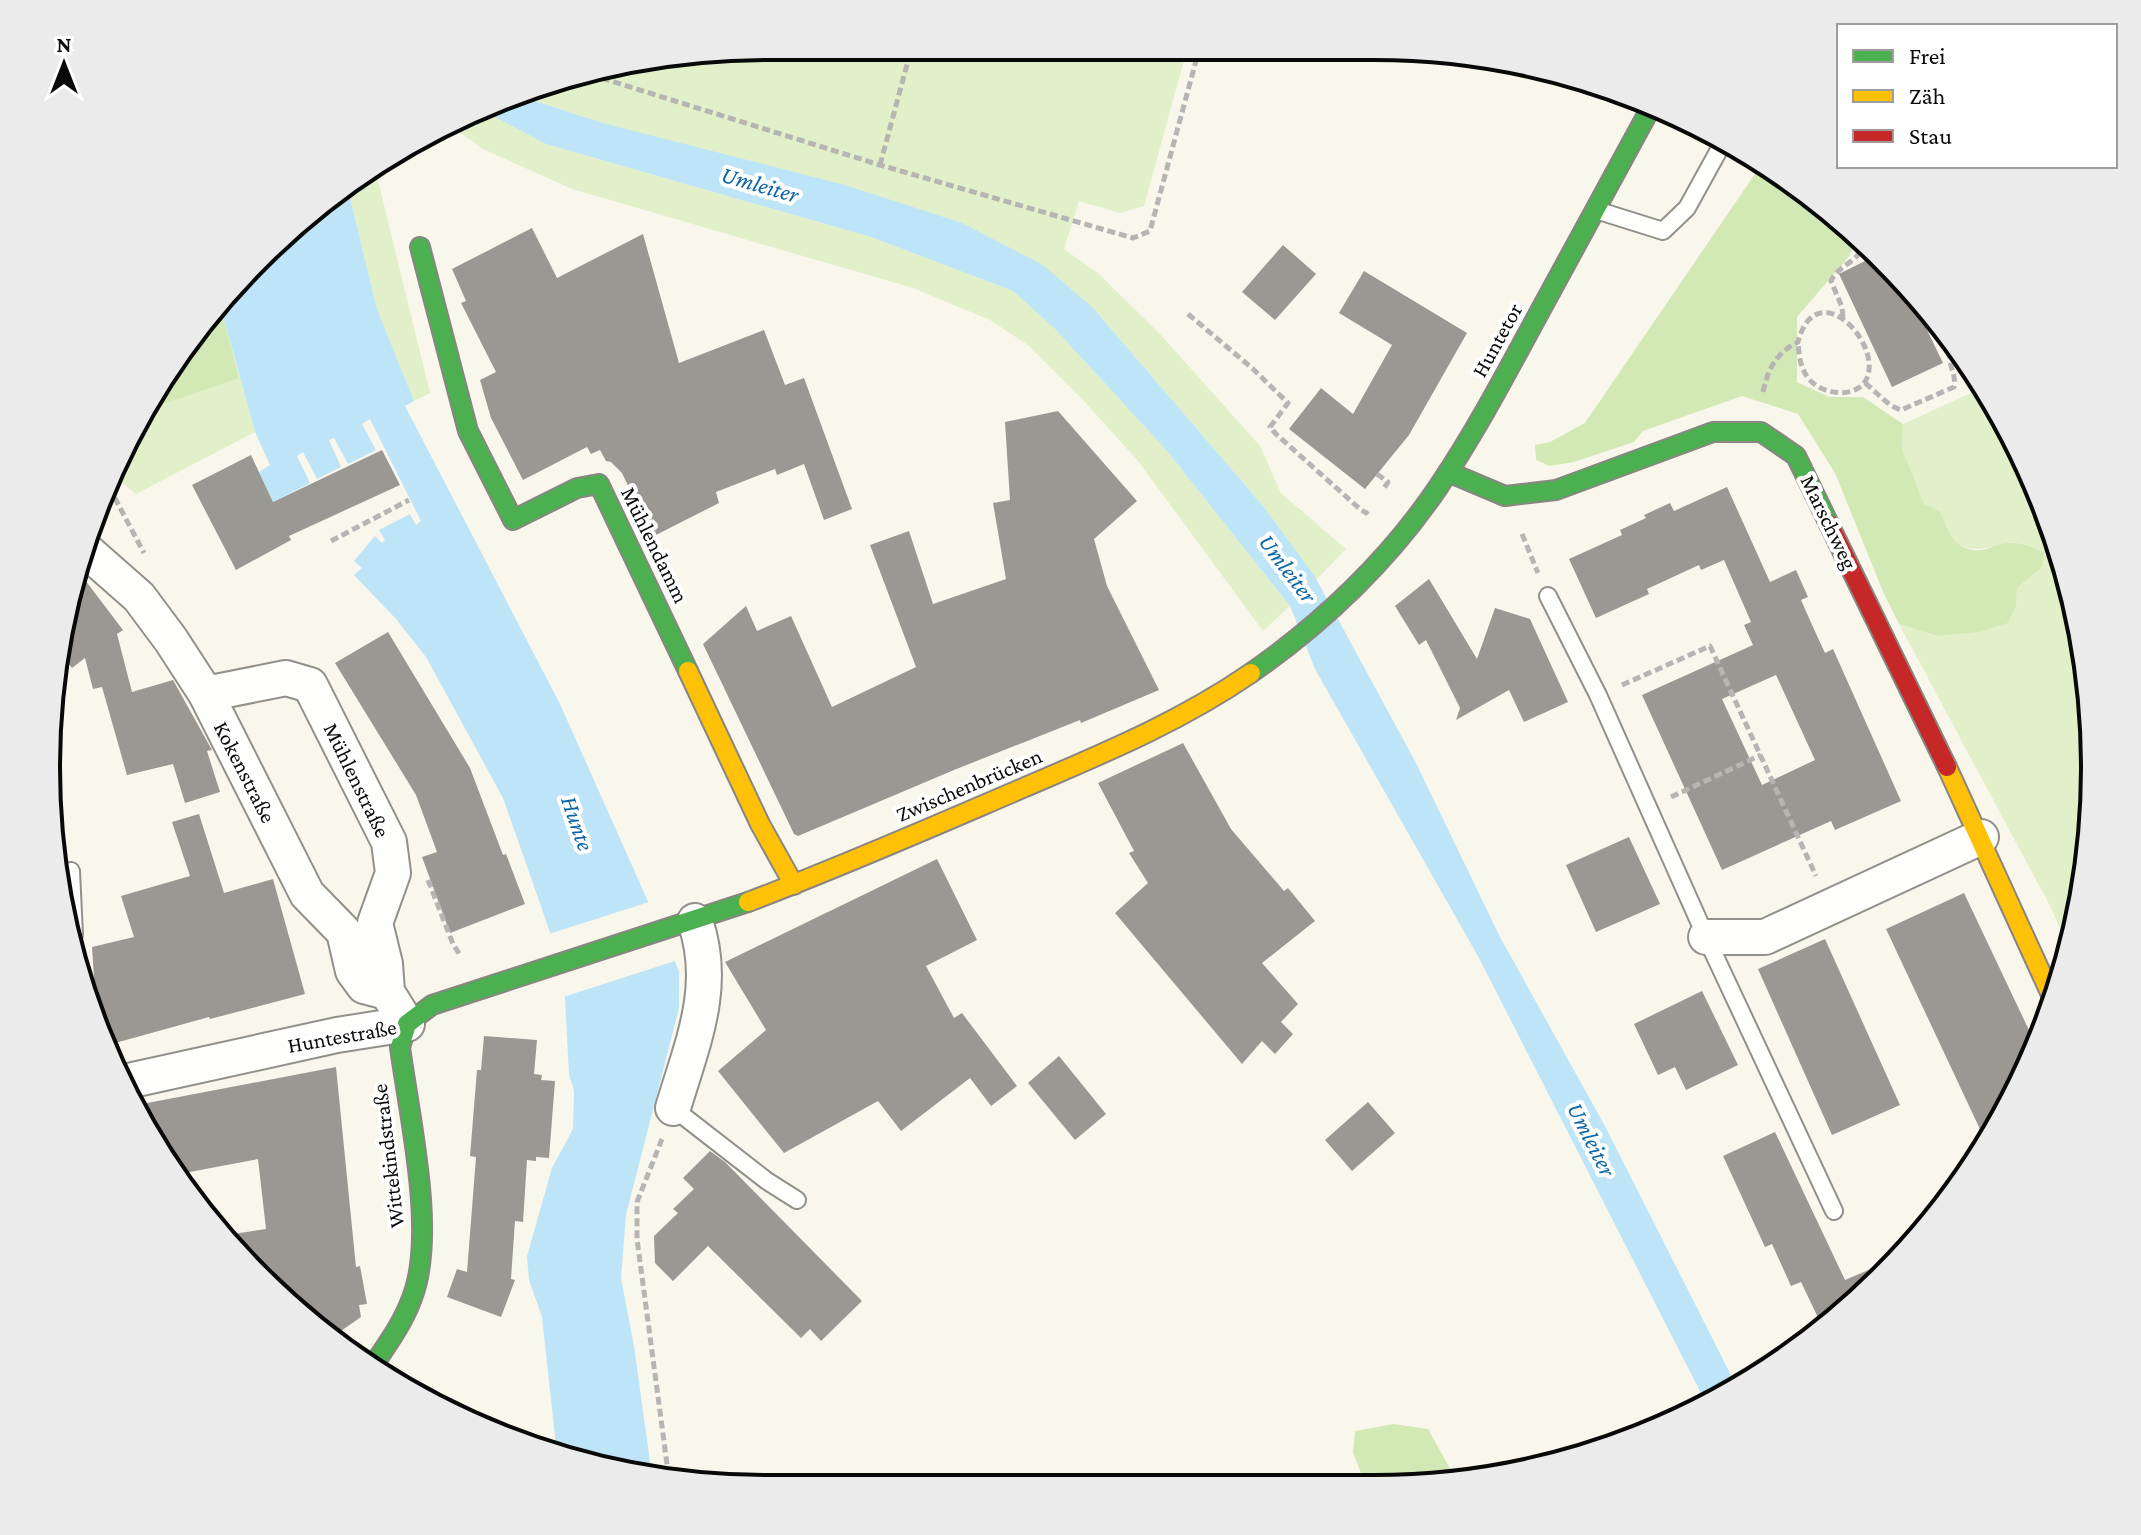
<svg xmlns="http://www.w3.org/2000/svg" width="2141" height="1535" viewBox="0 0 2141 1535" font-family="'Crimson Pro',serif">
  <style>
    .green { fill: #e2f0c9 }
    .forest { fill: #d2e9b6 }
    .water { fill: #bee5f7 }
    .pier { fill: #f9f6ec }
    .building { fill: #9b9893; fill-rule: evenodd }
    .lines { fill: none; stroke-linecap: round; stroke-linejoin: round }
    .lane-casing { stroke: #91908b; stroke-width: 20 }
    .street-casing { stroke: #91908b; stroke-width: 38 }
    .fast-casing { stroke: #888682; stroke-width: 22 }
    .slow-casing { stroke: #888682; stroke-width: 22 }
    .jam-casing { stroke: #888682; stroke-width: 22 }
    .path { stroke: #b6b5b4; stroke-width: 5; stroke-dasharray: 8 4; stroke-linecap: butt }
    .lane { stroke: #fefefc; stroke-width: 16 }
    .street { stroke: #fefefc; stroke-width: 34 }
    .fast { stroke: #4caf50; stroke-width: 18 }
    .slow { stroke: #ffc107; stroke-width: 18 }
    .jam { stroke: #c62828; stroke-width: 18 }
    .labels { text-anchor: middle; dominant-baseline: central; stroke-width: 8; stroke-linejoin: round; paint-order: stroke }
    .street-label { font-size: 22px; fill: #090909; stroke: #fff }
    .water-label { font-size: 24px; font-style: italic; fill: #0965a5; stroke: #fff }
    .rim { fill: none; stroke: #090909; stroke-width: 4 }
  </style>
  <rect width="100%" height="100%" fill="#f9f6ec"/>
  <g class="green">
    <path d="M767,46h421l-44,160 -24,7 -41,-12 -15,48 35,25 62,61 99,111 21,47 65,56 -30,31 -52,-73 -171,-199 -490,-185 -80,-26 57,-26z"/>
    <path d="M487,113l59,31 325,93 142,54 42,38 112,122 123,155 -27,25 -125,-170 -55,-61 -55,-55 -38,-25 -77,-32 -341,-99 -89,-40 -29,-21z"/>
    <path d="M374,164l56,229 -16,8 -37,-92 -30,-124z"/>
    <path d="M219,301l36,131 -119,62 -24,-19 8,-26z"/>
    <path d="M1984,387l15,20 58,129 32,138 4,141 -22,138 -21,-47 -151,-282 39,12 78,-30 1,-18 25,-21 -40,-23c-37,12 -50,3 -62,-33l-16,-6 -22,-56 1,-25z"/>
  </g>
  <g class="forest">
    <path d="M1761,165l94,77 -5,13 -53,62v65l32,15h34l40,27 -1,25 22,55 16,7c7,21 17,42 42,39 7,-1 13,-5 19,-6 15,-3 29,2 43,8l-2,15 -25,21 -1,18 -8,17 -29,9 -41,4 -39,-12 -15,-30 -49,-121 -37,-59 -56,-18 -99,35 -9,11 -60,20 -24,4 -14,-6 -1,-15 15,-3 35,-19z"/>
    <path d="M219,301l20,77 -93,32z"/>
    <path d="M1394,1424l34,5 30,54h-93l-12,-30 2,-22z"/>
  </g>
  <g class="water">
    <path d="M523,97l80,26 242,62 117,38 81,42 50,43 171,199 50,68 102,188 84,174 106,191 130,257 -29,20 -228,-447 -164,-289 -25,-63 -123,-155 -112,-122 -42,-38 -58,-22 -84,-32 -325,-93 -59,-31z"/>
    <path d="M347,185l30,124 37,92 -9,5 155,298 119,267v37l-53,207 -5,63 13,68 18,130 -71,-11 -24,-10 -15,-138 -13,-37 -2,-24 25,-88 21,-39 1,-38 -5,-17 -4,-75 -15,-67 -47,-134 -77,-141 -30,-38 -42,-44 8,-7 -8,-7 21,-25 7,7 3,-3 -6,-10 31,-16 6,11 5,-4 -51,-102 -8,5 14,26 -28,14 -14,-26 -5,2 12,27 -24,12 -14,-27 -6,4 13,27 -37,19 -14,-30 11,-7 -15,-33 -36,-131 6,-9z"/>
  </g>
  <path class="pier" d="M649,902l26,59 -112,36 -14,-63z"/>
  <g class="building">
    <path d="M532,228l25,50 86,-44 36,129 85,-33 21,55 19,-7 48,131 -28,11 -20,-56 -27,11 -2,-6 -59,23 3,11 -67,34 -30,-64 -11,-11 -5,-1 -6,-11 -9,4 -4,-7 -64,33 -32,-62 -11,-38 16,-8 -35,-69 5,-2 -14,-32z"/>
    <path d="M1283,245l33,29 -41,46 -33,-28z"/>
    <path d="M1873,257l31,25 39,81 -51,24 -53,-113z"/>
    <path d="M1364,271l103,62 -58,102 -44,54 -76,-60 32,-41 32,26 39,-69 -53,-32z"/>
    <path d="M1058,411l79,90 -43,38 13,47 52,104 -78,33 -1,-3 -126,50 -156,66 -4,-2 -91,-190 43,-38 11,25 34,-15 41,91 84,-40 -46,-122 39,-14 24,73 73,-25 -13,-76 17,-3 -5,-78z"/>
    <path d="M382,450l18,35 -111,51 2,4 -55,30 -44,-85 59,-30 22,47z"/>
    <path d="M1727,487l43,95 26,-12 12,27 -7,3 12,27 12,26 8,-4 68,152 -66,29 -4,-9 -109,49 -80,-175 111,-50 -9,-20 7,-3 -27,-62 -23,10 -2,-5 -52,24 2,5 -53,24 -27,-59 53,-24 -2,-5 26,-12 -2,-3 26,-12 4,8zM1776,675l39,85 -53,25 -40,-86z"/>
    <path d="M82,576l41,54 -6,4 15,58 41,-12 39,70 -5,1 13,41 -35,11 -12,-39 -46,11 -25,-88 -9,2 -8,-31 -13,10 -13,-17z"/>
    <path d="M1429,579l48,80 18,-51 35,11 38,83 -44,20 -15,-32 -53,30 4,-12 -34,-68 -7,5 -24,-39z"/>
    <path d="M388,632l82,136 33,87 3,-1 19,50 -75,29 -28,-76 15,-5 -21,-57 -81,-132z"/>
    <path d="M1183,743l48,86 53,62 4,-3 27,33 -53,42 36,41 -17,18 12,12 -18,20 -13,-13 -20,23 -127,-151 33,-30 -19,-30 5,-2 -36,-68z"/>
    <path d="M199,814l25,79 49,-14 32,115 -95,25 -1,-2 -101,28 -12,-38 -4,-60 42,-10 -13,-41 69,-20 -18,-54z"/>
    <path d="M1629,837l31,67 -64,28 -30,-67z"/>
    <path d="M937,859l40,81 -51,26 28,52 8,-5 55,73 -26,20 -21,-28 -69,53 -23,-30 -94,52 -66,-82 48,-41 -41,-68z"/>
    <path d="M1964,893l72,152 -16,42 -34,55 -100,-213z"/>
    <path d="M1825,939l75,166 -68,30 -74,-166z"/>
    <path d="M1702,991l36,74 -52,25 -11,-23 -17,8 -24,-51z"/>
    <path d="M484,1036l53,4 -3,34 8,1 -1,5 14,1 -6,77 -13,-1v4l-9,-1 -4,62 -8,-1 -4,58 4,1 -14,37 -54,-20 10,-28 10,3 9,-115 -6,-1 7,-86h4z"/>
    <path d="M1059,1056l47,58 -31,26 -47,-57z"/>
    <path d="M336,1067l20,200 4,-1 7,38 -8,1 2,12 -33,23 -108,-104 46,-7 -8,-70 -79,15 -37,-55v-15z"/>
    <path d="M1368,1102l27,31 -43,38 -27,-31z"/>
    <path d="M1775,1132l70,148 54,-23 -50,53 -26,18 -22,-46 -10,4 -19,-42 -7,3 -42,-91z"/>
    <path d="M710,1151l15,11 137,139 -41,40 -11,-12 -9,9 -93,-92 -35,35 -18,-18 -1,-27 24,-23 -5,-4 21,-20 -11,-11z"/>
  </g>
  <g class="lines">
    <g class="lane-casing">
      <g id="lane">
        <path d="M1596,210l67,21 24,-23 38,-69"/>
        <path d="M1548,596l50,99 108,242 128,274"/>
        <path d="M56,874l15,-3 3,64"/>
        <path d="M673,1108l94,73 30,19"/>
      </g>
    </g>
    <g class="street-casing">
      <g id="street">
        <path d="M89,553l50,44 32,43 35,54 101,200 37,38 9,39 11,15 23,6"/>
        <path d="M1706,937h59l216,-100"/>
        <path d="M119,1083l218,-48 70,-11 -20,-32 -2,-28 -10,-41 18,-50 -4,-31 -79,-157 -24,-7 -80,16"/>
        <path d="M673,1108c19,-64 45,-121 22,-187"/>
      </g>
    </g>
    <g class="fast-casing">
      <g id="fast">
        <path d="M420,247l48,184 45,89 64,-32 22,-4 89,187"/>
        <path d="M1448,472l57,24 51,-6 157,-58h48l35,24 33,68"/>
        <path d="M1251,673c72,-50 139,-114 188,-187 37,-55 68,-114 100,-173 37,-67 73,-135 110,-202"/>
        <path d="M372,1367c15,-22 31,-44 40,-69 25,-64 -3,-182 -12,-251l7,-23 25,-19 316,-103"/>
      </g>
    </g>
    <g class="slow-casing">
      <g id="slow">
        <path d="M688,671l72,153 34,61"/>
        <path d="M1947,767l106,232"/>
        <path d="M748,902c93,-35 184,-75 275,-114 79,-34 157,-66 228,-115"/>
      </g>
    </g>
    <g class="jam-casing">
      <path id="jam" d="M1829,524l118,243"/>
    </g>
    <g class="path">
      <path d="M579,71l301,94 253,73 17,-7 50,-185"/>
      <path d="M880,165l32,-119"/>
      <path d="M1188,314l65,55 35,34 -18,24 6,7 84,75 6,4 2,-2"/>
      <path d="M1843,317l-1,-10 -11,-26c7,-15 24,-18 32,-33"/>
      <path d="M1865,383c13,10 21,22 36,27l53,-23c2,-12 -3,-16 -4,-27 -2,-17 -4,-21 -12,-38"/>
      <path d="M1763,392c5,-23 13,-39 35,-50 18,-69 84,0 69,36 -10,22 -46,17 -59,0 -8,-11 -9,-23 -10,-36"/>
      <path d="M1377,474l11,8 -5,8"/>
      <path d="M109,487l35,66"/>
      <path d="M1522,534l16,39"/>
      <path d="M331,541l78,-41"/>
      <path d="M1622,685l88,-39 106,230"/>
      <path d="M1671,797l90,-42"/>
      <path d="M428,880l25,64 7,11"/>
      <path d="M662,1139l-25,63v37l32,240"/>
    </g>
    <use href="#lane" class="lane"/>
    <use href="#street" class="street"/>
    <use href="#fast" class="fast"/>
    <use href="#slow" class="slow"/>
    <use href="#jam" class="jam"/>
  </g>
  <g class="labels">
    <g class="street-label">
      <text transform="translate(1497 340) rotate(-61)">Huntetor</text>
      <text transform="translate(1829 522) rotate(64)">Marschweg</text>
      <text transform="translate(655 545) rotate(64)">Mühlendamm</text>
      <text transform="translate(245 772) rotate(63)">Kokenstraße</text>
      <text transform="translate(357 780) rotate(64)">Mühlenstraße</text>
      <text transform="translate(969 785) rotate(-23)">Zwischenbrücken</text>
      <text transform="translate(342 1036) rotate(-10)">Huntestraße</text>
      <text transform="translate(388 1156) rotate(-97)">Wittekindstraße</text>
    </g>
    <g class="water-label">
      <text transform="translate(760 184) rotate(16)">Umleiter</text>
      <text transform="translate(1288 568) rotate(53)">Umleiter</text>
      <text transform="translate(578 823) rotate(71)">Hunte</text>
      <text transform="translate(1592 1139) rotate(63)">Umleiter</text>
    </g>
  </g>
  <path d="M0 0H2141V1535H0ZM767 60H1374A707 707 0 0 1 2081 767V768A707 707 0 0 1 1374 1475H767A707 707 0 0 1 60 768V767A707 707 0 0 1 767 60Z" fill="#ebebeb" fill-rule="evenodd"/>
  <path class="rim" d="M767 60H1374A707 707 0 0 1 2081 767V768A707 707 0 0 1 1374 1475H767A707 707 0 0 1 60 768V767A707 707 0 0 1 767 60Z"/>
  <rect x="1837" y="24" width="280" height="144" fill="#ffffff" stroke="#9d9d9d" stroke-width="2"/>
  <rect x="1853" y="50" width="40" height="12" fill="#4caf50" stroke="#9d9d9d" stroke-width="2"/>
  <text x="1909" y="64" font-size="24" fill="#090909">Frei</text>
  <rect x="1853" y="90" width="40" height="12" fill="#ffc107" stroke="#9d9d9d" stroke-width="2"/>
  <text x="1909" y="104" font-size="24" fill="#090909">Zäh</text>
  <rect x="1853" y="130" width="40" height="12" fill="#c62828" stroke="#9d9d9d" stroke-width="2"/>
  <text x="1909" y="144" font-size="24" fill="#090909">Stau</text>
  <g transform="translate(64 64)" stroke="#ffffff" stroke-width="6" paint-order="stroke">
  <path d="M0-6L14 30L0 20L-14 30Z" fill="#090909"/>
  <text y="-12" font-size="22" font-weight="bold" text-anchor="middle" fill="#090909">N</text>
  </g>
</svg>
